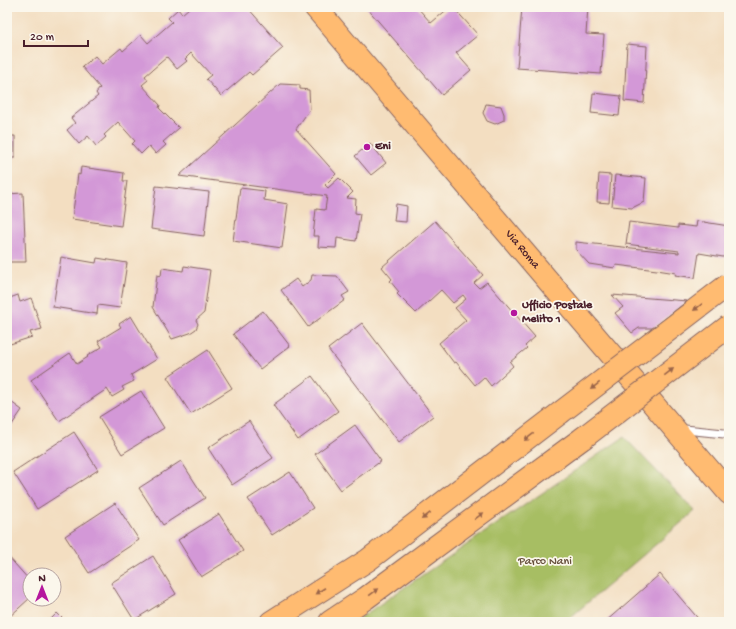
<svg xmlns="http://www.w3.org/2000/svg" width="736" height="629" viewBox="0 0 736 629" font-family="'Gochi Hand',sans-serif">
  <style>
    .green { fill: #a7be63; stroke: #786e47 }
    .building { fill: #d398d7 }
    .lines { fill: none; stroke-linecap: round; stroke-linejoin: round }
    .lane-casing { stroke: #856260; stroke-width: 10 }
    .primary-casing { stroke: #856260; stroke-width: 24 }
    .highway-casing { stroke: #856260; stroke-width: 24 }
    .lane { stroke: #fff; stroke-width: 8 }
    .primary { stroke: #ffbb71; stroke-width: 22 }
    .highway { stroke: #ffbb71; stroke-width: 22 }
    .highway-bridge-casing { stroke: #856260; stroke-width: 24; stroke-linecap: butt }
    .highway-bridge { stroke: #ffbb71; stroke-width: 22 }
    .oneway { fill: #9b654a }
    .poi-dot { fill: #b5179e; stroke: #fbf7ec; stroke-width: 1.5 }
    .labels { text-anchor: middle; dominant-baseline: central; stroke-width: 3.5; stroke-linejoin: round; paint-order: stroke }
    .poi-label { font-size: 12px; font-weight: bold; fill: #4a1f2b; stroke: #fbf7ec; text-anchor: start }
    .street-label { font-size: 12px; fill: #4a1f2b; stroke: #fbf7ec }
    .park-label { font-size: 12px; fill: #664f3c; stroke: #fbf7ec }
  </style>
  <rect width="100%" height="100%" fill="#fbf7ec"/>
  <filter id="ink" filterUnits="userSpaceOnUse"><feTurbulence type="fractalNoise" baseFrequency=".025" numOctaves="2"/><feDisplacementMap in="SourceGraphic" scale="8" xChannelSelector="R" yChannelSelector="G"/><feConvolveMatrix kernelMatrix="1 2 1 2 8 2 1 2 1" color-interpolation-filters="sRGB"/></filter>
  <filter id="wash" filterUnits="userSpaceOnUse"><feTurbulence type="fractalNoise" baseFrequency=".012" numOctaves="4" result="noise"/><feDisplacementMap in="SourceGraphic" scale="16" xChannelSelector="R" yChannelSelector="G"/><feGaussianBlur stdDeviation="0.9" result="paint"/><feColorMatrix in="noise" values="0 0 0 0 0 0 0 0 0 0 0 0 0 0 0 0 0 1.4 0 .05"/><feComposite in="paint" operator="in"/></filter>
  <g filter="url(#wash)">
    <rect width="100%" height="100%" fill="#f3dec1"/>
    <path class="green" d="M624,437l71,74 -130,111h-211z"/>
    <g id="blocks">
      <g class="building">
        <path d="M188,7h59l36,41 -31,27 -3,-3 -28,24 -15,-17 5,-4 -20,-22 -6,6 2,2 -10,8 -10,-12 -22,19 3,4 -6,5 18,20 -1,3 20,20 -16,14 3,3 -10,9 -7,-8 -8,8 -9,-10 3,-3 -17,-19 -14,13 2,2 -10,9 -8,-10 -9,8 -12,-14 8,-7 -4,-5 27,-22 -2,-3 4,-5 -18,-21 13,-11 7,8 19,-16 2,3 18,-16 7,8 24,-21 -4,-4 10,-9 4,5 7,-6z"/>
        <path d="M366,7h51l14,16 19,-16h3l25,28 -22,18 15,17 -29,25z"/>
        <path d="M522,7h66l-2,27 18,1 -3,39 -84,-6z"/>
        <path d="M627,44l20,2 -3,57 -20,-2z"/>
        <path d="M280,84l20,1v4l9,1 1,19 -14,20 40,45 -11,11 3,3 11,-10 14,14 -6,6 9,1 -1,14 5,1 -4,27 -19,-3 -1,10 -18,-1 1,-11h-6l3,-27 9,1 2,-14 -148,-20z"/>
        <path d="M593,93l28,3 -2,20 -28,-3z"/>
        <path d="M486,104l15,2 3,8v6l-9,4 -8,-3 -4,-8z"/>
        <path d="M7,133h3v3h5v22h-8z"/>
        <path d="M370,143l16,20 -15,12 -16,-19z"/>
        <path d="M81,167l43,6 -1,8h4l-6,45 -49,-7 6,-45 2,1z"/>
        <path d="M599,174l12,1 -2,28 -12,-1z"/>
        <path d="M615,175l31,3 -2,24 -12,6 -20,-2z"/>
        <path d="M156,186l53,6 -5,44 -53,-7z"/>
        <path d="M240,188l25,3 -1,9 24,4 -6,44 -49,-7z"/>
        <path d="M23,193l3,69h-19v-68z"/>
        <path d="M396,204l11,2 -1,16 -12,-1z"/>
        <path d="M435,221l48,54 -9,8 5,5 8,-6 48,55 -10,9 2,2 -17,14 3,4 -22,20 -7,-9 -9,8 -19,-23 -2,1 -15,-20 27,-23 -11,-12 11,-9 -3,-4 -10,8 -12,-13 -25,23 -19,-19 2,-2 -9,-11 2,-2 -10,-12z"/>
        <path d="M697,221l32,5v32l-30,-5 -4,25 -20,-3 1,-2 -19,-3 -41,-5 -1,3 -26,-4 -13,-14v-8l103,11v-2l-53,-7 3,-22 49,6v-3l18,2z"/>
        <path d="M61,257l35,6 1,-5 30,5 -7,45 -22,-3 -1,9 -44,-7z"/>
        <path d="M184,266l26,4 -6,43 -8,7 2,4 -2,5 -6,4 -18,6 -19,-32 4,-32 4,1 1,-8 21,3z"/>
        <path d="M312,275l25,1 12,16 -7,4 3,4 -37,27 -27,-37 15,-11 6,8 9,-7z"/>
        <path d="M18,295l2,7 11,-4 11,31 -12,3 2,5 -25,8v-46z"/>
        <path d="M612,295l75,6 -34,27h-14l-7,5 -17,-20 8,-6z"/>
        <path d="M263,311l27,35 -30,23 -27,-35z"/>
        <path d="M131,316l26,43 -26,16 3,6 -12,6 2,3 -12,7 -5,-8 -48,32 -28,-41 39,-27 7,11 11,-7 -1,-1 15,-9 -4,-6 23,-14 -2,-3z"/>
        <path d="M362,323l71,93 -34,26 -71,-93z"/>
        <path d="M208,350l24,38 -41,26 -24,-37z"/>
        <path d="M312,376l26,35 -40,29 -25,-35z"/>
        <path d="M141,391l23,37 -42,26 -23,-37z"/>
        <path d="M7,399l15,11 -15,22z"/>
        <path d="M249,421l24,37 -41,27 -24,-37z"/>
        <path d="M355,425l26,36 -40,29 -26,-36z"/>
        <path d="M74,432l24,38 -61,39 -24,-37z"/>
        <path d="M181,461l24,37 -42,27 -24,-37z"/>
        <path d="M290,472l23,36 -41,27 -24,-36z"/>
        <path d="M115,503l24,37 -50,33 -24,-37z"/>
        <path d="M219,514l24,37 -42,26 -23,-37z"/>
        <path d="M7,555l23,26v17l-23,21z"/>
        <path d="M153,556l23,38 -42,26 -23,-37z"/>
        <path d="M660,574l41,48h-96z"/>
        <path d="M57,613l9,9h-18z"/>
      </g>
    </g>
  </g>
  <g filter="url(#ink)">
    <use href="#blocks" fill-opacity="0" stroke="#856260" stroke-width="1"/>
    <g class="lines">
      <g class="lane-casing">
        <path id="lane" d="M680,429l49,5"/>
      </g>
      <g class="primary-casing">
        <g id="primary">
          <path id="s1" d="M315,7l414,486"/>
        </g>
      </g>
      <g class="highway-casing">
        <g id="highway">
          <path d="M271,622l97,-62 192,-147"/>
          <path d="M330,622l36,-24 217,-160"/>
        </g>
      </g>
      <use href="#lane" class="lane"/>
      <use href="#primary" class="primary"/>
      <use href="#highway" class="highway"/>
      <g class="highway-bridge-casing">
        <g id="highway-bridge">
          <path d="M560,413l169,-129"/>
          <path d="M583,438l146,-112"/>
        </g>
      </g>
      <use href="#highway-bridge" class="highway-bridge"/>
    </g>
    <defs><path id="oneway-solid" d="M-6-.8H1V-3.2L6.5 0L1 3.2V.8H-6Z"/></defs>
    <g class="oneway">
      <use href="#oneway-solid" transform="translate(698 307) rotate(142)"/>
      <use href="#oneway-solid" transform="translate(669 372) rotate(-38)"/>
      <use href="#oneway-solid" transform="translate(595 386) rotate(142)"/>
      <use href="#oneway-solid" transform="translate(529 437) rotate(143)"/>
      <use href="#oneway-solid" transform="translate(426 516) rotate(143)"/>
      <use href="#oneway-solid" transform="translate(479 516) rotate(-36)"/>
      <use href="#oneway-solid" transform="translate(320 591) rotate(147)"/>
      <use href="#oneway-solid" transform="translate(374 592) rotate(-36)"/>
    </g>
  </g>
  <g class="poi-dot">
    <circle cx="367" cy="147" r="4"/>
    <circle cx="514" cy="313" r="4"/>
  </g>
  <g class="labels">
    <g class="poi-label">
      <text x="375" y="147">Eni</text>
      <text x="522" y="306">Ufficio Postale<tspan x="522" dy="14">Melito 1</tspan></text>
    </g>
    <g class="street-label">
      <text stroke="none"><textPath href="#s1" startOffset="319">Via Roma</textPath></text>
    </g>
    <g class="park-label">
      <text x="545" y="562">Parco Nani</text>
    </g>
  </g>
  <rect width="736" height="629" fill="none" stroke="#fbf7ec" stroke-width="24"/>
  <g transform="translate(42 587)"><circle r="19" fill="#fbf7ec" stroke="#b4a19f"/>
  <path d="M0-3L7 15L0 10L-7 15Z" fill="#b5179e"/>
  <text y="-6" font-size="11" font-weight="bold" text-anchor="middle" fill="#4a1f2b">N</text>
  </g>
  <path d="M24 40v6h64v-6" fill="none" stroke="#4a1f2b" stroke-width="2"/>
  <text x="30" y="40" font-size="12" fill="#4a1f2b" stroke="#fbf7ec" stroke-width="3" paint-order="stroke">20 m</text>
</svg>
